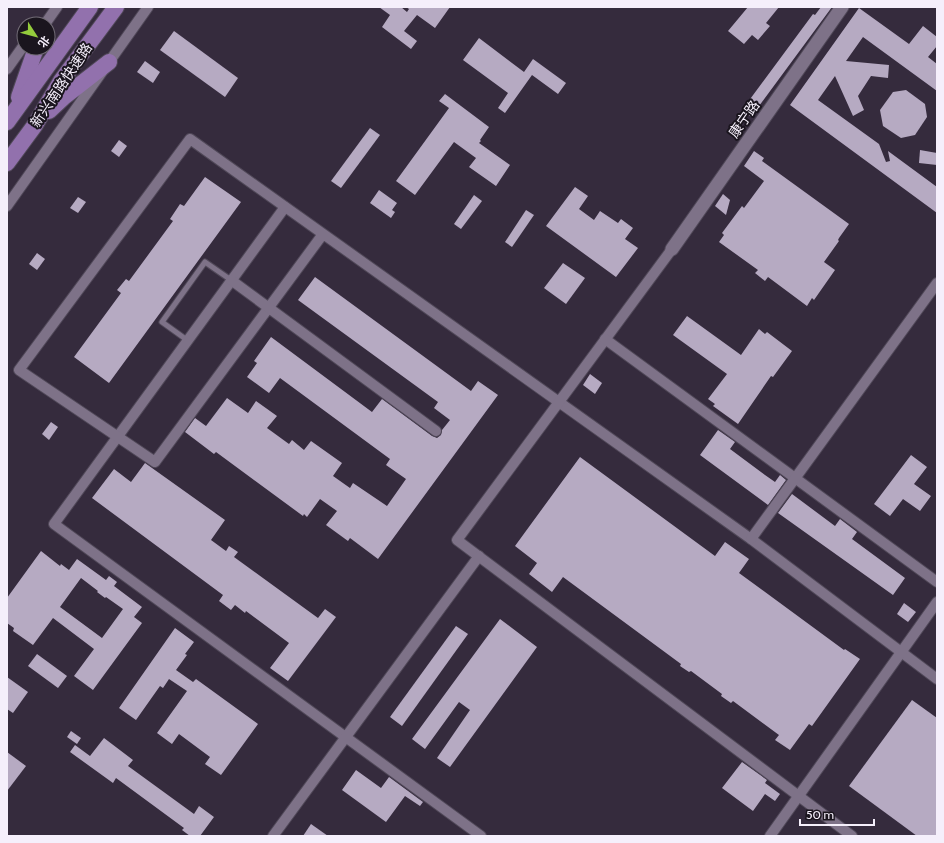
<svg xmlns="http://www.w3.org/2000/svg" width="944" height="843" viewBox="0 0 944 843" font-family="Cabin,'Noto Sans SC',sans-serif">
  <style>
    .building { fill: #b6aac2; fill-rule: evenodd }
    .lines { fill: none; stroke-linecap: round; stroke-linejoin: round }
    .service-casing { stroke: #504858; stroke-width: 7 }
    .minor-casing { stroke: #504858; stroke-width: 12 }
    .tertiary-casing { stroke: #504858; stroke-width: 15 }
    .primary-casing { stroke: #504858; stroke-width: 18 }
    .service { stroke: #7e7288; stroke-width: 5 }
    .minor { stroke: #7e7288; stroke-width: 10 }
    .tertiary { stroke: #7e7288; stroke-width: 13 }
    .primary { stroke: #9271ad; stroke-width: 16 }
    .labels { text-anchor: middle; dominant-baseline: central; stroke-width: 4; stroke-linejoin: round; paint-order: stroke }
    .street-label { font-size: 14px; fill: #f5effb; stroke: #1a151e }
  </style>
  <rect width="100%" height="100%" fill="#352b3d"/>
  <g class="building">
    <path d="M379,7h22l6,5 2,-3 -3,-2h44l-15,21 -18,-13 -13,16 13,10 -6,8 -29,-22 8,-12z"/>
    <path d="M748,7h31l-13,16 4,3 -12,14 -6,-5 -8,9 -16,-13z"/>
    <path d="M821,7h11l-81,110 -9,-7 71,-96 2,1z"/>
    <path d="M859,8l50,36 14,-18 14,11v9l-9,11 9,7v27l-74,-54 -17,24 43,4 -1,13 -17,-2 -13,20 6,14 -11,6 -18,-40 -17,24 61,44 7,18 4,-1 -2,-10 49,36v26l-147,-108z"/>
    <path d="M174,31l64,47 -13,19 -65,-47z"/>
    <path d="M479,38l45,34 9,-13 33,24 -8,11 -26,-19 -27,38 -7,-5 10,-15 -45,-33z"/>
    <path d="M145,61l15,11 -7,11 -16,-11z"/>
    <path d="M906,90l19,14 2,13 -12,18 -14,3 -18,-12 -3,-16 13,-18z"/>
    <path d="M445,94l44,33 -9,13 1,1 -2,2 31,22 -14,21 -27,-19 7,-9 -22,-16 -39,53 -19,-14 53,-73 -10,-7z"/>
    <path d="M370,128l10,7 -39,53 -10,-7z"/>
    <path d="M119,140l8,6 -8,11 -8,-6z"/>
    <path d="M920,150l17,3v12l-18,-2z"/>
    <path d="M754,151l10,7 -2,3 87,63 -10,14 -1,2 1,1 -15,21 11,8 -21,30 -2,-2 -5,8 -39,-29 -3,4 -10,-8 3,-3 -39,-28 5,-7 -2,-2 20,-27 2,2 20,-27 -20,-15z"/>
    <path d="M205,177l36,25 -132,181 -35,-26 47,-64 -4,-3 9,-11 3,2 44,-60 -3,-2 10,-15 4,2z"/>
    <path d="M575,187l13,9 -9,13 15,11 6,-9 18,12 3,-4 12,9 -8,11 13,9 -22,29 -70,-51z"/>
    <path d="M379,190l18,13 -5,7 3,2 -4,6 -21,-15z"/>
    <path d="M723,194l7,6 -4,15 -11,-9z"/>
    <path d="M474,195l8,6 -21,28 -7,-5z"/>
    <path d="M78,197l8,5 -8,11 -8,-5z"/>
    <path d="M526,210l8,5 -22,32 -7,-5z"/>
    <path d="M37,253l8,6 -8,11 -8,-6z"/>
    <path d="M563,263l22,15 -19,26 -22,-16z"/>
    <path d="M315,277l156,114 7,-10 20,14 -120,164 -28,-21 -2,3 -22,-16 11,-14 -17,-12 -13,18 -3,-3 -1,2 -87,-64 -2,2 -29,-22 10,-14 11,8 21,-28 21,15 8,-12 21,15 -10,12 22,16 3,-4 12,10 7,-9 31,22 -9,13 17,12 3,-5 34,23 19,-27 -20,-14 4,-6 -110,-81 -11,15 -22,-16 10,-14 -3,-2 17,-24 101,75 10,-13 50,37 5,2 4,-3 1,-5 8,-10 -16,-12 4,-6 -140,-102z"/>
    <path d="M687,316l54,39 18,-26 6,5 2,-2 25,19 -19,26 -2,-1 -33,48 -25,-18 2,-2 -7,-5 19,-25 -54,-39z"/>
    <path d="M590,374l12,9 -7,11 -12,-9z"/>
    <path d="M51,422l7,5 -9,13 -7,-6z"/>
    <path d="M718,430l17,12 -5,7 35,26 10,7 5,-7 6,5 -18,25 -68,-50z"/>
    <path d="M911,455l16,12 -13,17 17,12 -11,15 -17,-12 -13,17 -16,-12z"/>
    <path d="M580,457l135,99 10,-14 24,17 -10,14 105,77 1,-1 15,10 -48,67 -3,-2 -19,26 -15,-10 4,-5 -46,-34 -2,2 -10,-7 1,-2 -31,-23 -2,1 -9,-6 1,-2 -118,-87 -11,15 -23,-18 8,-11 -22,-17z"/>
    <path d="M145,463l80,57 -14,20 15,11 3,-5 9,6 -4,5 84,61 7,-9 11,8 -48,64 -18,-13 19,-25 -43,-32 -1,2 -10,-8 -4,5 -12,-9 4,-6 -131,-97 22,-29 17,13z"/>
    <path d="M792,494l43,32 5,-7 17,13 -5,7 53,39 -12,17 -115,-82z"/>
    <path d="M41,551l19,15 1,-2 8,6 8,-11 29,21 3,-4 8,6 -3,4 28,21 -8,10 8,6 -49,67 -19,-14 20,-27 -41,-31 -20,27 -20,-14 1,-3 -7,-5v-25zM81,578l17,13 -1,1 8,6 1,-1 17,12 -21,29 -42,-31z"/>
    <path d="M904,603l12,9 -8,10 -11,-8z"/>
    <path d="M500,619l37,28 -87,120 -13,-9 33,-48 -11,-8 -34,47 -13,-10z"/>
    <path d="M456,626l12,8 -66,92 -12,-9z"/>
    <path d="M175,628l19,14 -9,12 2,1 -11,15 17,12 3,-3 62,45 -37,51 -16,-11 5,-7 -31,-23 -7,10 -15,-11 30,-42 -18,-12 -6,9 -3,-2 -24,34 -17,-12z"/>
    <path d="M37,654l30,22 -9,12 -30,-22z"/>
    <path d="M7,677l21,15 -15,21 -6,-4z"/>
    <path d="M912,700l25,18v118h-20l-68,-50z"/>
    <path d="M71,731l10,7 -4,6 -10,-7z"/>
    <path d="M104,738l29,22 -5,6 66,48 5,-8 15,11 -14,19h-10l-8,-6 2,-2 -68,-50 -3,5 -43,-31 5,-7 15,11z"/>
    <path d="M7,752l19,14 -19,25z"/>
    <path d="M742,762l25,18 -2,3 15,11 -5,7 -10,-7 -12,17 -31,-23z"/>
    <path d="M356,770l25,18 8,-11 34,25 -3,4 -15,-10 -19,26 -44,-32z"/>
    <path d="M311,824l17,12h-25z"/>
  </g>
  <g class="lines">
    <g class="service-casing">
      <path id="service" d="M187,340l-25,-18 43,-60 26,18"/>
    </g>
    <g class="minor-casing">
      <g id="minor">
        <path d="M45,24l12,-17"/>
        <path d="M7,69l17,-24"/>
        <path d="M7,206l141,-199"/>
        <path d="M285,207l-231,317 427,312"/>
        <path d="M323,234l-168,228 -136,-92 171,-231 561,400 186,140"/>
        <path d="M672,249l-215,291 395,296"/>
        <path d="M231,280l205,151"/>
        <path d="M605,339l332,243"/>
        <path d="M751,539l186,-256"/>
        <path d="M273,836l206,-280"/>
        <path d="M770,836l167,-234"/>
      </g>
    </g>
    <g class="tertiary-casing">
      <path id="tertiary" d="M672,249l170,-242"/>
    </g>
    <g class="primary-casing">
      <g id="primary">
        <path d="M19,97l17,-49"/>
        <path d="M49,111l15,-14 45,-35"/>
        <path d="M7,122l83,-115"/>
        <path d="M7,163l28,-38 26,-44 55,-74"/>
      </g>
    </g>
    <use href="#service" class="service"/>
    <use href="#minor" class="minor"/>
    <use href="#tertiary" class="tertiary"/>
    <use href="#primary" class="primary"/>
  </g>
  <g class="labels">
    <g class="street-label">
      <text transform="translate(61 85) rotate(-56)">新兴南路快速路</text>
      <text transform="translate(744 119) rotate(-55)">康宁路</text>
    </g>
  </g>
  <rect width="944" height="843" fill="none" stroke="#f5effb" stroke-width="16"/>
  <g transform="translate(36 36) rotate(126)"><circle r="19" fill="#1a151e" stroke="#726c76"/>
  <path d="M0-3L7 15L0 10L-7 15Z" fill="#94cc3c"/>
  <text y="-6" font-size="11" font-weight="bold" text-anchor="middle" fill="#f5effb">北</text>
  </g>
  <path d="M800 819v6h74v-6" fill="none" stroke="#f5effb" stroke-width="2"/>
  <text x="806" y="819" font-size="12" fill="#f5effb" stroke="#1a151e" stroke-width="3" paint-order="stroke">50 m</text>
</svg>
